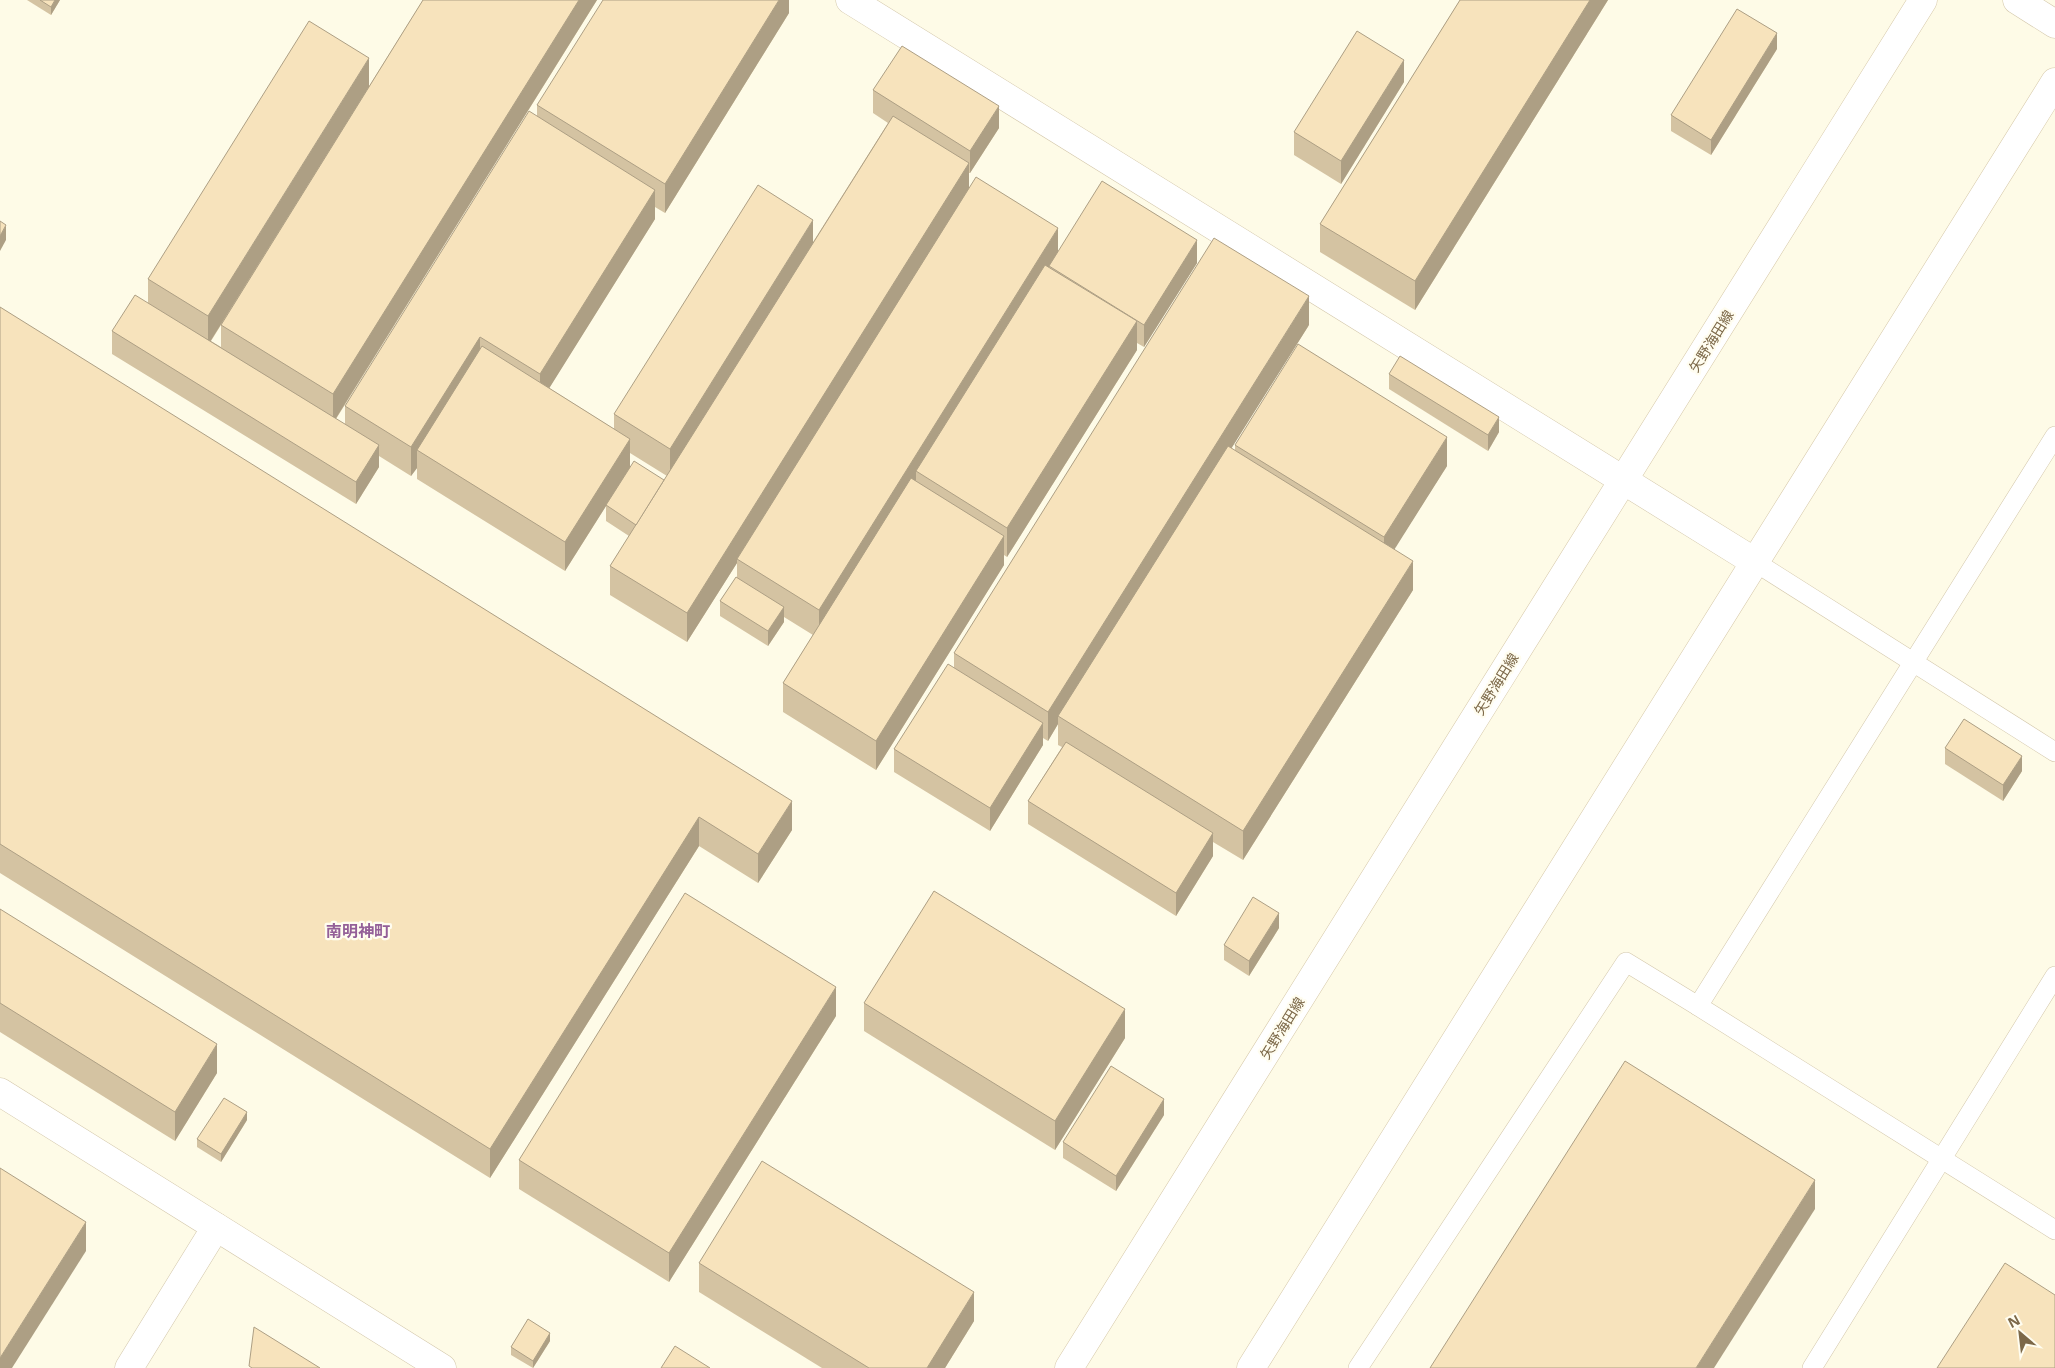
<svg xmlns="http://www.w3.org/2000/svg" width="2055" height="1368" viewBox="0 0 2055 1368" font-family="'Noto Sans','Noto Sans JP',sans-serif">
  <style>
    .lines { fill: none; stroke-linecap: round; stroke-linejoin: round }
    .service-casing { stroke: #d3c7ab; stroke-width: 20 }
    .tertiary-casing { stroke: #d3c7ab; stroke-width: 29 }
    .secondary-casing { stroke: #d6c8a8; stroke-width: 29 }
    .service { stroke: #fff; stroke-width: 19 }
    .tertiary { stroke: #fff; stroke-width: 28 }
    .secondary { stroke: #fff; stroke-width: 28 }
    .wall { fill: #d4c3a2; fill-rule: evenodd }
    .shaded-wall { fill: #ad9f84 }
    .building { fill: #f7e3bc; stroke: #ad9f84 }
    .labels { text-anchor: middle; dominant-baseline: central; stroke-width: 4.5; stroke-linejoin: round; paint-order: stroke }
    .street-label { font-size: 14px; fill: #7c6848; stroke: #fffdf0 }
    .quarter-label { font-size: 16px; font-weight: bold; fill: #945f98; stroke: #fffdf0 }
  </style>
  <rect width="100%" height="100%" fill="#fefbe7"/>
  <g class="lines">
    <g class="service-casing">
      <g id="service">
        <path d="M1755,562l300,190"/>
        <path d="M1698,1006l357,224"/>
        <path d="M1358,1368l268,-406 72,44 357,-570"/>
        <path d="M1812,1368l243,-392"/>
      </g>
    </g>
    <g class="tertiary-casing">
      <g id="tertiary">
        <path d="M850,0l905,562"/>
        <path d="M2017,0l38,24"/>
        <path d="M0,1092l442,276"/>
        <path d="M129,1368l87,-141"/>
      </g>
    </g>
    <g class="secondary-casing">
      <g id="secondary">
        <path d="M1069,1368l854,-1368"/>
        <path d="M1251,1368l804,-1286"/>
      </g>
    </g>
    <use href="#service" class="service"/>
    <use href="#tertiary" class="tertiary"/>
    <use href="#secondary" class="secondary"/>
  </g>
  <g class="wall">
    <path d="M27,0h33l-9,15z"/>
    <path d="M423,0h174l-261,419 9,5v-18l192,-290v-11l252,-105v13l-124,200 -10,-6v12l-106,169 65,41v-15l199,-172 75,-119 -15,-10v-23l126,38 -29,45h-1v15l89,65 139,10 -53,84 -7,-4v7l-130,207 -3,-2v10l-128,205 -93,-58v-29l30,-48 -29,-18v5l-16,24 -48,-30v-15l17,-24v-14l-50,79 -77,-47v-29l19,-30 -23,-15v-15l-41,65 -148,-92v-11l-6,8 -32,-20v11l-23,37 -244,-150v-23l36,-28v-24l108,-12zM221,325v22l-10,-6zM630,453l37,23 -3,4 -34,-13z"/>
    <path d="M1460,0h148l-193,310 -95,-58v-28z"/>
    <path d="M1777,49l-66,106 -40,-24v-16z"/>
    <path d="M1404,82l-63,102 -47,-29v-23z"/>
    <path d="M0,307l792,523 -34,53 -59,-37 -209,332 -490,-305z"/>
    <path d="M1309,325l-78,123 4,2v-5l212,21 -53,83 19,41 -170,270 -30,-18v14l-37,60 -148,-92v-23l34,-54 -4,-2v-21l-10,17 -5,-3v7l-53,86 -96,-59v-23l60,-82v-14z"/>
    <path d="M1389,374l110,58 -11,19 -99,-62z"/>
    <path d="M1945,748l77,23 -19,30 -58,-37z"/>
    <path d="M0,909l217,164 -42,68 -175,-109z"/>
    <path d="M1279,928l-30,48 -25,-16v-15z"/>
    <path d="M864,1003l261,35 -70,112 -191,-119z"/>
    <path d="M836,1016l-167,266 -150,-93v-29z"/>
    <path d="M1164,1115l-48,76 -53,-33v-16z"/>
    <path d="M247,1120l-26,42 -24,-15v-8z"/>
    <path d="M699,1263l275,58 -29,47h-123l-123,-76z"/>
    <path d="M550,1341l-17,27 -22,-13v-8z"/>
  </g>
  <g class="shaded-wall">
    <path d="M55,0h5l-9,15v-8z"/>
    <path d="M579,0h18l-264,423v-29z"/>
    <path d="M779,0h10v13l-124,200v-29z"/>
    <path d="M1590,0h18l-193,310v-29z"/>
    <path d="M1777,33v16l-66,106v-15z"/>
    <path d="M369,58v29l-161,258v-29z"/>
    <path d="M1404,60v22l-63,102v-23z"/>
    <path d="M999,106v22l-29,45v-22z"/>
    <path d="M969,163v29l-232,367v4l-50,79v-29z"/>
    <path d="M655,190v29l-115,184v-29z"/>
    <path d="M813,220v29l-143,229v-29z"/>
    <path d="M6,225v15l-6,11v-15z"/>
    <path d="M1058,228v29l-9,9v5l-133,200v13l-97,155v-29z"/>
    <path d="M1197,240v23l-53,84v-22z"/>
    <path d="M1309,296v29l-247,393 -4,-2v8l-10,17v-29z"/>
    <path d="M1137,321v29l-130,207v-29z"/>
    <path d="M480,337v29l-63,84v18l-6,8v-29z"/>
    <path d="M1499,417v15l-11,19v-16z"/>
    <path d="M1447,437v29l-63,100v-29z"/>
    <path d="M630,439v29l-65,103v-29z"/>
    <path d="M379,445v22l-23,37v-22z"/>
    <path d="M1004,536v29l-128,205v-29z"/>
    <path d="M1413,561v29l-170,270v-29z"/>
    <path d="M784,607v15l-16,24v-15z"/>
    <path d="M1043,723v22l-53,86v-23z"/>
    <path d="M2022,756v15l-19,30v-16z"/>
    <path d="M792,801v29l-34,53v-29z"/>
    <path d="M699,817v29l-209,332v-29z"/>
    <path d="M1213,833v23l-37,60v-23z"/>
    <path d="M1279,913v15l-30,48v-15z"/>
    <path d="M836,987v29l-167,266v-29z"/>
    <path d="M1125,1009v29l-70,112v-29z"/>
    <path d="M217,1044v29l-42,68v-29z"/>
    <path d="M1164,1099v16l-48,76v-15z"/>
    <path d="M247,1112v8l-26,42v-8z"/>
    <path d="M1815,1180v29l-101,159h-18z"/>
    <path d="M86,1222v29l-74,117h-12v-10z"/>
    <path d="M974,1292v29l-29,47h-18z"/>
    <path d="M550,1333v8l-17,27v-7z"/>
  </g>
  <g class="building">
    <path d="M40,0h15l-4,7z"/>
    <path d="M423,0h156l-246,394 -112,-69z"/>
    <path d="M603,0h176l-114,184 -128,-79z"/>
    <path d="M1460,0h130l-175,281 -95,-57z"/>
    <path d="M1737,9l40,24 -66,107 -40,-25z"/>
    <path d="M309,21l60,37 -161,258 -60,-37z"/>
    <path d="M1357,31l47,29 -63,101 -47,-29z"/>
    <path d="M902,46l97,60 -29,45 -97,-61z"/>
    <path d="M529,111l126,79 -115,184 -60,-37 -69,110 -66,-41z"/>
    <path d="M893,116l76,47 -282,450 -77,-47z"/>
    <path d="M976,177l82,51 -239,382 -82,-51z"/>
    <path d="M1102,181l95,59 -53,85 -95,-59z"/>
    <path d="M758,185l55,35 -143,229 -56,-35z"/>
    <path d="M0,221l6,4 -6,11z"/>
    <path d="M1214,238l95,58 -261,416 -94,-59z"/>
    <path d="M1045,265l92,56 -130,207 -91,-57z"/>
    <path d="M135,295l244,150 -23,37 -244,-151z"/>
    <path d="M0,307l792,494 -34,53 -59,-37 -209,332 -490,-305z"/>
    <path d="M1298,344l149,93 -63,100 -149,-92z"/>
    <path d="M482,346l148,93 -65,103 -148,-92z"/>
    <path d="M1400,356l99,61 -11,18 -99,-61z"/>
    <path d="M1228,446l185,115 -170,270 -185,-115z"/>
    <path d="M634,461l30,19 -28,45 -30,-20z"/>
    <path d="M911,478l93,58 -128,205 -93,-58z"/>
    <path d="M736,577l48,30 -16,24 -48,-30z"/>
    <path d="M948,664l95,59 -53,85 -96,-59z"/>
    <path d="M1964,719l58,37 -19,29 -58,-37z"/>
    <path d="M1066,742l147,91 -37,60 -148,-92z"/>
    <path d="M934,891l191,118 -70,112 -191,-118z"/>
    <path d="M685,893l151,94 -167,266 -150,-93z"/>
    <path d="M1253,897l26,16 -30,48 -25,-16z"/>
    <path d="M0,909l217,135 -42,68 -175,-109z"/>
    <path d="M1625,1061l190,119 -119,188h-266z"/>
    <path d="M1111,1066l53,33 -48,77 -53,-34z"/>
    <path d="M224,1098l23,14 -26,42 -24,-15z"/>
    <path d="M762,1161l212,131 -47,76h-58l-170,-105z"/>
    <path d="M0,1168l86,54 -86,136z"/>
    <path d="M2005,1263l50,32v73h-118z"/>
    <path d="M528,1319l22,14 -17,28 -22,-14z"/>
    <path d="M254,1327l66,41h-68l-3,-2z"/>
    <path d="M675,1346l35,22h-49z"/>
  </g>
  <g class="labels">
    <g class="street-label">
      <text transform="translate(1711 341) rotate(-58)">矢野海田線</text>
      <text transform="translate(1496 684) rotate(-58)">矢野海田線</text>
      <text transform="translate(1282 1028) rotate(-58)">矢野海田線</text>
    </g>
    <g class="quarter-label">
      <text x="358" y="931">南明神町</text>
    </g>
  </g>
  <g transform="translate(2020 1333) rotate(332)" stroke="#fffdf0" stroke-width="4" paint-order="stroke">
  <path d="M0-4L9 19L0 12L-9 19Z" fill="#7c6848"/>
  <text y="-8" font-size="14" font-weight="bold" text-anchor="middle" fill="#7c6848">N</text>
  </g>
</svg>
